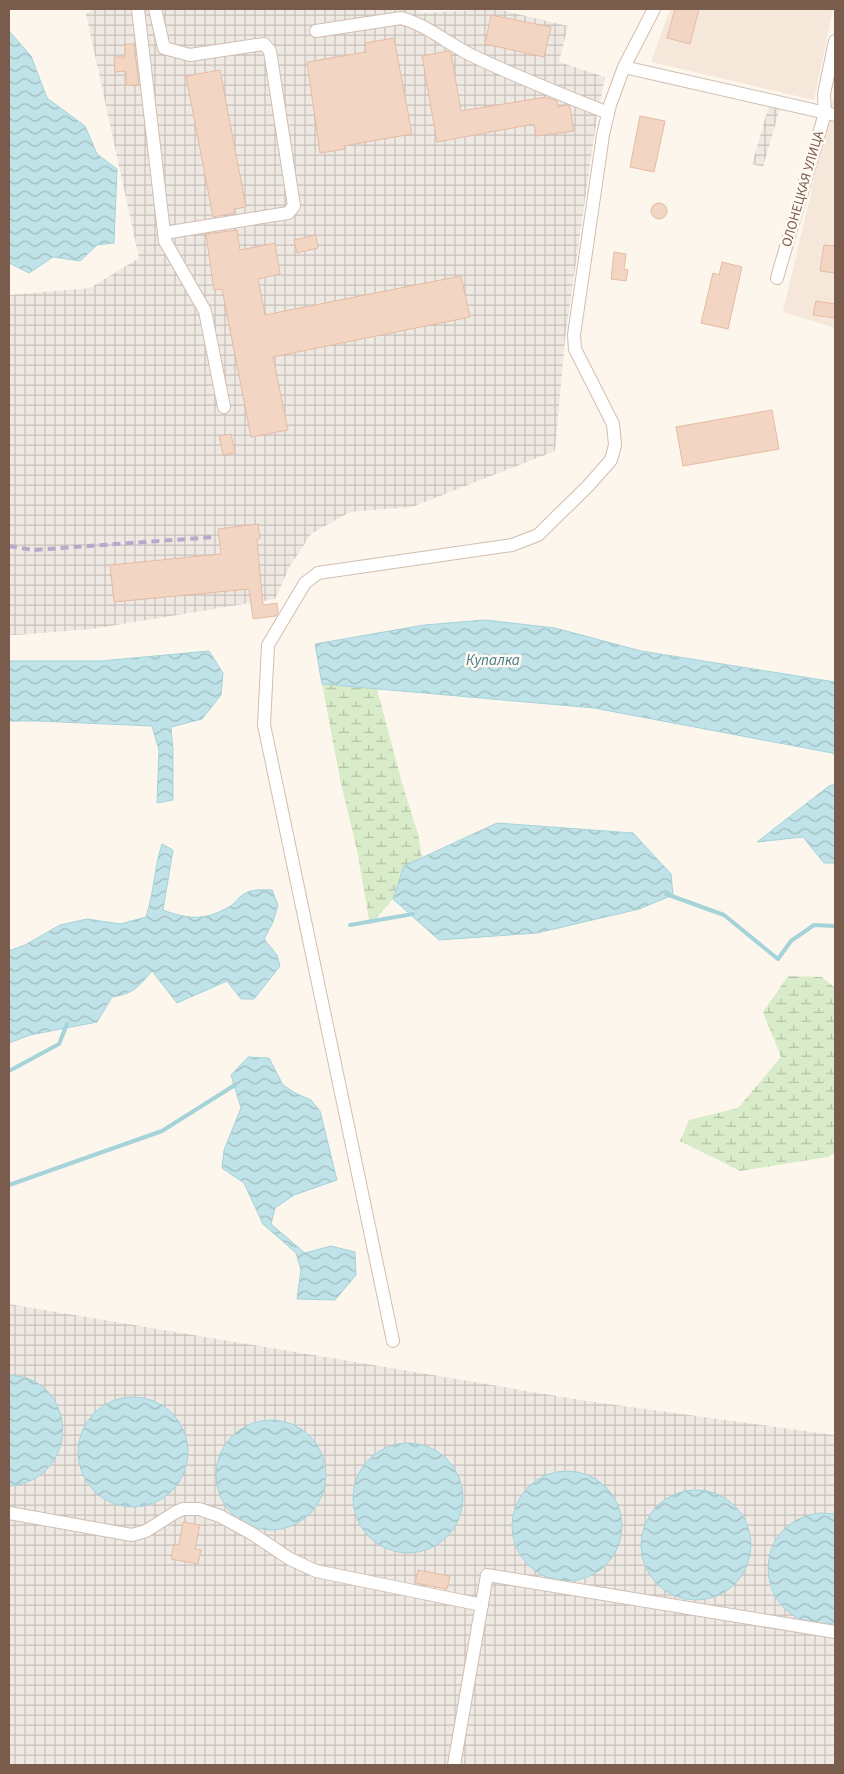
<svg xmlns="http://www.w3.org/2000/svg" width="844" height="1774" viewBox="0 0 844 1774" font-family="'Source Sans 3',sans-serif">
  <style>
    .residential { fill: #f5e8da }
    .industrial { fill: url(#industrial-grid) }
    .wetland { fill: url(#wetland-marsh) }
    .water { fill: url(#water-waves); stroke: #a5d3da }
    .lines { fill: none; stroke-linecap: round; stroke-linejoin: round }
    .stream { stroke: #a5d3da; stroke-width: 4 }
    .building { fill: #f3d5c3; stroke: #e6bba3 }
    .minor-casing { stroke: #d1beb0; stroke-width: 14 }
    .minor { stroke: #fff; stroke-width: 12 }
    .rail { stroke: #b9a8c9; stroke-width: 4; stroke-dasharray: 8 5; stroke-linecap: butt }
    .labels { text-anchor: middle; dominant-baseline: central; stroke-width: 5; stroke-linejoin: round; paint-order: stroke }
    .street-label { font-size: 14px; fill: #7a5c4d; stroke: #fffaf3 }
    .water-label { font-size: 15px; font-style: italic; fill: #437c86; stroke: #fffaf3 }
  </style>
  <defs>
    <pattern id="industrial-grid" width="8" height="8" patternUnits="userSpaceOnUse" patternTransform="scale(1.25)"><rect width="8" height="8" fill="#efe9e4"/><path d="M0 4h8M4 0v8" fill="none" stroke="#c7c0bb"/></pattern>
    <pattern id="wetland-marsh" width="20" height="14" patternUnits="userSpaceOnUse" patternTransform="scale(1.25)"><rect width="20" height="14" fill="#d8ecc9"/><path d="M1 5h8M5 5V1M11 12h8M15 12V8" fill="none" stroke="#b4c2a5"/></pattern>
    <pattern id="water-waves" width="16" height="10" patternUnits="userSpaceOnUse" patternTransform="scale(1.25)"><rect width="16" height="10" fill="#bfe3e8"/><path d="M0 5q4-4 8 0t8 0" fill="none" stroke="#a0bbbe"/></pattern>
  </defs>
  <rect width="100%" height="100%" fill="#fdf6ec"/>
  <g class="residential">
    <path d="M670,9h163l-19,91 -163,-38z"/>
    <path d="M835,90v238l-52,-16z"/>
  </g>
  <g class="industrial">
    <path d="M93,9h323l5,4 76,-4 71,17 -9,36 46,15 -10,53 -30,209 -10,112 -143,56 -62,5 -39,22 -21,32 -15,33 -183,30 -75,6h-8v-340l81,-7 49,-30 -53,-244z"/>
    <path d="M769,105l11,3 -17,59 -11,-3z"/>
    <path d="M9,1304l578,97 248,34v330h-826z"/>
  </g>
  <g class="wetland">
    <path d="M322,684l55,5 25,94 16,51 4,24 -18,8 -11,33 -23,26 -13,-75 -17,-71z"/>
    <path d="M788,976l34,1 13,11v165l-7,4 -88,14 -60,-30 9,-21 49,-12 43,-51 -18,-45z"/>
  </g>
  <g class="water">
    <path d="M9,31l22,25 16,42 38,28 12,28 20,15 -3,74 -17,2 -17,16 -27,-4 -24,16 -20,-10z"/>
    <path d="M485,620l70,8 86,23 194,31v73l-3,-2 -238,-45 -272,-24 -7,-40 109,-19z"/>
    <path d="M209,651l14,22 -2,22 -19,24 -31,8 2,24v49l-16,3 2,-53 -7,-24 -115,-5h-28v-60h92z"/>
    <path d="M835,784v79h-11l-21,-26 -46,5 72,-56z"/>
    <path d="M497,823l136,10 38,41 2,21 -34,14 -102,24 -98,7 -46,-41 11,-33z"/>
    <path d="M162,844l11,6 -10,60c24,9 41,11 64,-2 5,-2 9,-7 12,-10 10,-10 21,-8 33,-8l6,15 -5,17 -9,17 13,16 3,11 -26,33h-13l-14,-18 -50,22 -25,-32c-15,17 -17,22 -40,26l-15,25 -67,13 -21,8v-92l16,-6 35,-20 27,-6 33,5 26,-7c8,-24 8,-49 16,-73z"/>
    <path d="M248,1057l21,1 14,27 12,8 16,7 9,11 17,69 -43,15 -19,13 -4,16 34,29 26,-7 24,6 1,23 -21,25 -38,-1 4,-29 -5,-17 -33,-29 -19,-41 -22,-15 2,-18 17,-42 -10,-33z"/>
    <path d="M9,1375c70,3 72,103 2,111h-2z"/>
    <circle cx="133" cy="1452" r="55"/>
    <circle cx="271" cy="1475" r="55"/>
    <circle cx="408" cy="1498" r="55"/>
    <circle cx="567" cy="1526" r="55"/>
    <circle cx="696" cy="1545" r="55"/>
    <path d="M820,1513l15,1v109c-79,11 -93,-100 -15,-110z"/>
  </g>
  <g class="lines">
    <g class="stream">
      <path d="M666,894l58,21 54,44 13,-18 23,-16 21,1"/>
      <path d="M350,925l63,-11"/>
      <path d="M9,1071l50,-27 8,-20"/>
      <path d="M9,1185l153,-54 73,-46"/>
    </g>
  </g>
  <g class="building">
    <path d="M675,9h24l-9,35 -23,-6z"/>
    <path d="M491,15l60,12 -7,30 -59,-13z"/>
    <path d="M394,38l18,96 -68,12 1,3 -25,4 -13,-91 59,-10 -1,-9z"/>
    <path d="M125,44h9l5,41h-13v-14l-11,1 -1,-15h11z"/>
    <path d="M448,51l3,2 10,58 85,-14 11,4 1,6 9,-2 3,2 4,24 -38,5 -2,-12 -97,18 -15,-86z"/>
    <path d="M220,70l26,137 -12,2v4l-21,4 -27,-141z"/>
    <path d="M640,116l25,5 -11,51 -24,-5z"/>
    <circle cx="659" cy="211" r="8"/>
    <path d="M237,230l3,20 35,-7 5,31 -22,5 7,36 196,-39 9,41 -197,40 15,73 -37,7 -29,-148 -8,1 -8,-56z"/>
    <path d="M316,235l2,13 -21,5 -3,-13z"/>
    <path d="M824,245l11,1v27l-15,-2z"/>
    <path d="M614,252l12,2 -2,15 4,1 -2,11 -15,-2z"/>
    <path d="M722,262l20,5 -14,62 -27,-6 12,-50 6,2z"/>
    <path d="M816,301l19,3v14l-22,-3z"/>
    <path d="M772,410l7,39 -96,17 -7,-39z"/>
    <path d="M231,434l4,19 -12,2 -4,-19z"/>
    <path d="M258,524l2,15h-3l6,66 14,-2 1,9 -2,4 -23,3 -4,-30 -135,13 -4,-37 111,-11 -3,-25z"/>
    <path d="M183,1522l17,3 -5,24 6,1 -3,14 -27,-5 3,-15 5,1z"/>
    <path d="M418,1570l32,6 -3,13 -32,-6z"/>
  </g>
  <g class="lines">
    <g class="minor-casing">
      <g id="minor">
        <path d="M138,9l27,232 40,70 19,96"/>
        <path d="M155,9l9,39 26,7 74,-11 6,7 24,155 -6,7 -124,20"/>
        <path d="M316,31l85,-13c26,7 47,26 72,38 44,21 90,39 135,57"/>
        <path d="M624,67l211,48"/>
        <path d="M777,278l48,-165 -1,-19 11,-53"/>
        <path d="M393,1341l-129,-616 4,-80 37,-62 13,-10 194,-28 26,-10 50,-49 23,-26 4,-15 -2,-21 -38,-75 -1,-14 29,-200 7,-30 14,-38 30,-58"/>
        <path d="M9,1513l123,22 14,-4 30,-19 7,-3h16l21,7 31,17 39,26 26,12 166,34"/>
        <path d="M454,1765l33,-190 348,57"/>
      </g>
    </g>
    <use href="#minor" class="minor"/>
    <path class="rail" d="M9,546l24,4 182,-13"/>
  </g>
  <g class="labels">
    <g class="street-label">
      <text transform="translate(803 189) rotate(-74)">ОЛОНЕЦКАЯ УЛИЦА</text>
    </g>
    <g class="water-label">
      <text x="493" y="660">Купалка</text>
    </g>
  </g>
  <rect width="844" height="1774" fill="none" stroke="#7a5c4d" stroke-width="20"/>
</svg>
